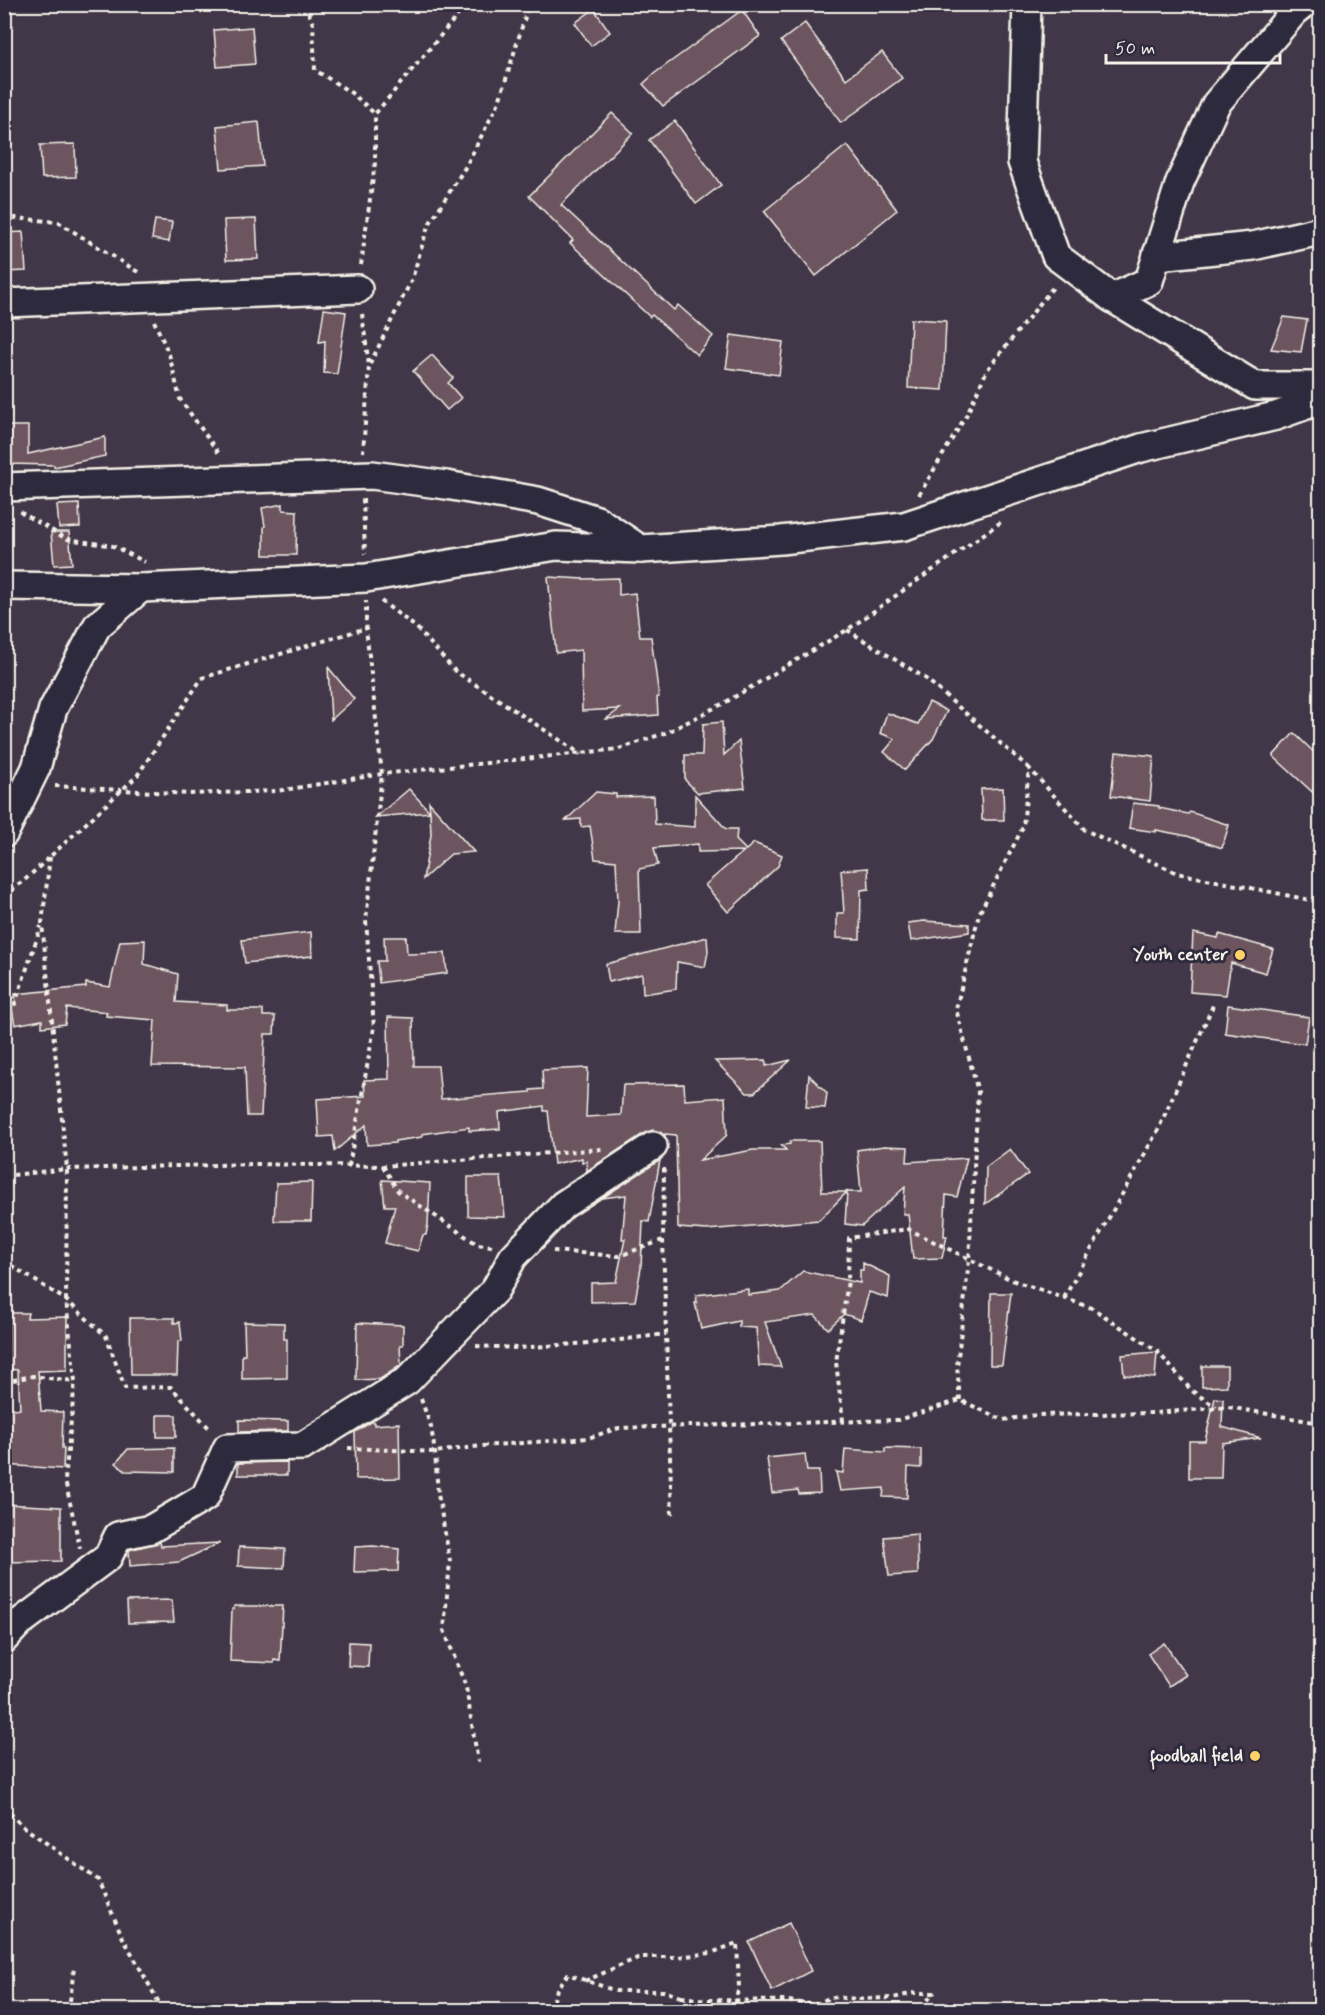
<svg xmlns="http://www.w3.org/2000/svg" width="1325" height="2015" viewBox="0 0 1325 2015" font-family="Mynerve,sans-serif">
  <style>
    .building { fill: #6d5560; stroke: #f4f1e8; stroke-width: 1.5 }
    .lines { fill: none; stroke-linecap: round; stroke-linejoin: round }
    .minor-casing { stroke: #f4f1e8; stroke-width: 32 }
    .path { stroke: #f4f1e8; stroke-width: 4; stroke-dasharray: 4.5 4.5; stroke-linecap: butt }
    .minor { stroke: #2f2a3d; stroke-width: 27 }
    .poi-dot { fill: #ffd166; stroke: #2f2a3d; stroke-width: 2 }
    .labels { text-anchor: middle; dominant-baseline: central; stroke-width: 6; stroke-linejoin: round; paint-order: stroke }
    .poi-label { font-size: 18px; font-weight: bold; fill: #f4f1e8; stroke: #2f2a3d; text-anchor: end }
  </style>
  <rect width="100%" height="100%" fill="#423748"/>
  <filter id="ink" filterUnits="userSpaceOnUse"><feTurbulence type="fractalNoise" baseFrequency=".0167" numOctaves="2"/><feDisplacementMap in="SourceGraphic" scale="12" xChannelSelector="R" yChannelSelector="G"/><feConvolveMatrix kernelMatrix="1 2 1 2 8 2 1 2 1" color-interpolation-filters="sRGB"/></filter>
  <g filter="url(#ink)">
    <g class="building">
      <path d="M594,9l16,23 -19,14 -16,-23z"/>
      <path d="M742,10l18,26 -97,70 -20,-22 12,-11z"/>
      <path d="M805,23l41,56 36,-27 20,26 -61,45 -60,-82z"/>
      <path d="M252,27l3,37 -38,3 -3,-37z"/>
      <path d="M612,113l21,20 -72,72 113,105 4,-5 35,31 -16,19 -45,-40 -2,2 -80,-74 3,-3 -44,-44z"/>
      <path d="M675,121l46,64 -25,19 -47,-64z"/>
      <path d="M259,122l4,44 -42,3 -4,-43z"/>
      <path d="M75,144l1,33 -34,1 -2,-33z"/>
      <path d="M847,145l50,65 -81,66 -52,-65z"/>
      <path d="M256,219l2,40 -32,1 -2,-40z"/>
      <path d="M155,220l17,2 -3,20 -17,-3z"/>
      <path d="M23,232l3,39 -22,1v-39z"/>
      <path d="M324,309l22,3 -9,62 -13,-1 1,-32 -6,1z"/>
      <path d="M1284,317l23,3 -6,32 -30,-3z"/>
      <path d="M911,319l35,2 -3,69 -35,-2z"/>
      <path d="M731,335l52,7 -4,33 -53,-7z"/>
      <path d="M432,355l21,23 -5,5 13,15 -14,12 -34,-39z"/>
      <path d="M7,426h21v28l77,-17v19l-51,11v-2l-47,-1z"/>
      <path d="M79,504l1,23 -21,1 -2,-23z"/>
      <path d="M283,504v6l14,1 -1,44h-32v-28l1,-1 -3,-18z"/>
      <path d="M51,532h18l3,32 -18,1z"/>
      <path d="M548,577l36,2 35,-1v17l16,-2 5,44h11l8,60h-2l1,18 -52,4 14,-10 -38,2 -1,-61 -25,3z"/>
      <path d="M328,667l26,32 -23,21z"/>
      <path d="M929,702l18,9 -14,28 -28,31 -21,-18 11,-13 -15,-6 7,-20 31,11z"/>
      <path d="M722,722l2,33 15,-14 6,47 -47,5 -13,-13v-25h17l1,-31z"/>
      <path d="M1294,733l26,25v41l-47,-43z"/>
      <path d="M1116,752l38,4 -4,45 -39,-5z"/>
      <path d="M1003,788l1,32h-22l-1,-31z"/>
      <path d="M409,789l21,23 -1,-10 45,50 -23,2 -28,25 8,-44 -1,-23 -54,5z"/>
      <path d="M596,792l20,2v3l38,-1 1,28 40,3v-32l31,34h11l-1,11 10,10 8,-7 28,12 -4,11 -50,46 -23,-27 39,-34 -46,1v-8l-44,4 4,17 -19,4 2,65h-26l3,-33 -2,-40 -21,-2 -5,-33 -9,1v-8l-15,1z"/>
      <path d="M1133,803l26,3v2l29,6 2,-2 39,13 -7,23 -35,-12 -31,-6v2l-27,-4z"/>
      <path d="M868,868l1,21 -8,1 -1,49 -23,-1v-25h7l-3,-43z"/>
      <path d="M924,921l45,3v8l-58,9 -3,-18z"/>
      <path d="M311,932l1,24 -67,7 -3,-23z"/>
      <path d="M1193,933l25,5 1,-4 54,15 -7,24 -35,-10 -5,32 -36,-3z"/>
      <path d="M384,937h22l1,17 38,-1 2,20 -68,10 -2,-22h8z"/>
      <path d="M707,937l1,15 -3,15 -28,-5 -1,27 -33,5 -1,-20 -33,8 -3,-18z"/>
      <path d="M145,940l-1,24 34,10 -2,28 51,3v5h36v6h12l-1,18h-9l-4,82h-14l-2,-49 -93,-1 3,-46 -49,-4 1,-4 -40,-4 -2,16 -23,3v-7l-27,5 -4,-21 5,-2 -1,-8 71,-7v-4l24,4 10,-46z"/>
      <path d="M1228,1005l81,12 -4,27 -80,-11z"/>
      <path d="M388,1017l25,1 1,48h24l3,33 89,-7v-2l13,-1 -1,-19 46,-2 -2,49 35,-2 2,-30 61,-1 1,16 40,-3 2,38 -27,25 53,-10h33l-5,-5 9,-1v-3h30l2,51h39l-4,-42 27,-4 24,1 -1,15 60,-4 -10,39 -11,-2 -2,41h3l-5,22 -29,1 -5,-45h-5l2,-27 -43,39 -17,-2 2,-32 -28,28 -112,10 -29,-2 -2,-93 -11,-1v2l-5,-4 -7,-2 -8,3 -58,38 -1,-10 -4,1v-4l-28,6 -6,-53h-4v-5l-45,6 1,17 -31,2v-4l-47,7v3l-27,4v2l-28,2 -1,-20 -31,26 -2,-15 -14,1 -2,-38 48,-3 -1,-16 25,-1z"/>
      <path d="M766,1060v6l25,-6 -37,33h-7l-32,-32z"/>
      <path d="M809,1075l18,18 -2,15 -19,-1z"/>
      <path d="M1010,1149l18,25 -43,30 1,-37z"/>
      <path d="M660,1160l-11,62 -6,-1 -2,47 -6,33 -44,1v-19l25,-1 9,-43h-3l4,-44 -24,3z"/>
      <path d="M468,1177h33l4,40 -37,-1z"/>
      <path d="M382,1180l48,3 -2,41 -2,11h-3l-5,16 -33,-8 10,-37h-10z"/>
      <path d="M312,1182l-1,39h-37l2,-38z"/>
      <path d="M863,1263l27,13 -2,22 -19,-6 -8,28 -17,-6 -16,15 -13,-14 -50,7 16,45 -22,-1 -3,-38 -17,-1v-6l-38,8 -6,-26h2l-1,-8 52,-6v6l32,-4 23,-20 57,12v-13h3z"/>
      <path d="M991,1293h20l-9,72h-12z"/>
      <path d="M8,1313h20l-1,5 40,-1v53l-29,1 3,40 22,1 -1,36h2l-1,21 -59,-4v-57l16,1 -2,-39 -11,-1z"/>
      <path d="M130,1318h44v5l6,-1 2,19h-4l-1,34h-46z"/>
      <path d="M244,1322l40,1v16h3v39l-45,1v-24h3z"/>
      <path d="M357,1323l46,2v20h-3l1,20 -21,14 -24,1z"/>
      <path d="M1157,1352l-2,26 -31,-3 -2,-20z"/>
      <path d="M1202,1366h25v20l-25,1z"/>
      <path d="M1215,1398l8,1 -1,28 39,11 -39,5 -1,35h-32v-37h16z"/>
      <rect x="157" y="1415" width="19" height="22"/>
      <path d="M239,1420l49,1v10l-49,1z"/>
      <path d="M371,1422h3v3l25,-2 1,55 -44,1 -1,-47z"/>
      <path d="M174,1448v24l-49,-1 -9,-8 12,-14z"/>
      <path d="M885,1448l36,1v19l-13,-1 -1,31 -24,-1 1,-9 -44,3 -4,-19 7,1 2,-24 40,3z"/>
      <path d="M805,1454l2,17h12l1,22 -21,1 -1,-4 -26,3 -5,-35z"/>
      <path d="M287,1462v13h-49v-12z"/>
      <path d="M4,1504l57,3v54l-57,1z"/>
      <path d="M917,1534l1,40 -29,2 -5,-39z"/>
      <path d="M160,1542l1,4 59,-3 -41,19 -49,4 -1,-16z"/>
      <path d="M373,1546l26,3 -1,22 -44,1 1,-25z"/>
      <path d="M239,1547l46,2 -1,19 -46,-2z"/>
      <path d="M172,1600l2,22 -46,1 -1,-22z"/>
      <path d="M234,1606h49l-3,55 -6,-1v3l-44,-2 2,-52h2z"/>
      <path d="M349,1642l20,1 -1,24 -20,-1z"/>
      <path d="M1164,1643l22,32 -17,11 -21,-32z"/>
      <path d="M789,1923l22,48 -39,20 -23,-49z"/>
    </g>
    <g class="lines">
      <g class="minor-casing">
        <g id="minor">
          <path d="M1027,4l-5,158 34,94 56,42 143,88h65"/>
          <path d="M1157,254l10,1 86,-9 67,-15"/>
          <path d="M1112,298l37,-17 31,-99 36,-78 78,-92 10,-8"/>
          <path d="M4,303l354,-14"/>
          <path d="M4,487l368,-12 74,10 92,16 59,19 43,29"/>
          <path d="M4,586l137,2 225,-10 190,-32 85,3 140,-9 123,-14 237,-78 135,-32 36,-13 8,-5"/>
          <path d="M4,833l32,-65 17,-59 44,-83 44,-38"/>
          <path d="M4,1639l15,-16 89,-66 10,-21 33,-7 54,-32 22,-49 76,-2 104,-65 88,-91 18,-33 50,-52 90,-59"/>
        </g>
      </g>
      <g class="path">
        <path d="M305,4l8,20 2,46 38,24 22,20"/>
        <path d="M4,217l54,5 80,50"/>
        <path d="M361,265l14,-102v-49l92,-110"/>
        <path d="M362,314l7,52 -6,86"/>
        <path d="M154,321l15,33 11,45 40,56"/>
        <path d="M370,364l42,-85 16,-53 38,-60 33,-64 30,-98"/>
        <path d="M919,495l48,-81 20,-44 67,-84"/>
        <path d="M363,499l2,55"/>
        <path d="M20,512l47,27 46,7 32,16"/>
        <path d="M381,601l36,27 38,43 126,83"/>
        <path d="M847,630l78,48 104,90"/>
        <path d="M55,786l133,8 89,-3 105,-17 237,-25 49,-17 58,-30 121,-72 154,-108"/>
        <path d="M50,857l-8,66 25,246 -1,131 9,81 -10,99 15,68"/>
        <path d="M4,897l23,-19 110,-102 65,-98 164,-50"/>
        <path d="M4,978l11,26 26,-78"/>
        <path d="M349,1166l25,-138 -8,-108 16,-146 -16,-146v-27"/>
        <path d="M383,1166l15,25 79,53 15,2"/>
        <path d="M664,1168l-1,72 9,278"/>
        <path d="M4,1176l63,-7 186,-5 130,2 219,-17"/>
        <path d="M553,1251l66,5 44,-16"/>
        <path d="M4,1261l62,39 40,36 19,52 46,-1 39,42"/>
        <path d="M1064,1298l94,-168 56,-127"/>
        <path d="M476,1346l41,2 87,-6 62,-8"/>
        <path d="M4,1382l28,-6 43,5"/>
        <path d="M421,1399l10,28 4,25 3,42 12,67 -6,69 22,57 12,75"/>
        <path d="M960,1400l-3,-34 12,-106 9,-168 -22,-83 23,-95 44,-87 6,-59 56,62 92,43 143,29"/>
        <path d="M843,1421l-7,-59 12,-81 1,-43 59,-9 104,51 80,28 65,43 35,40 24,16"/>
        <path d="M348,1448l87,4 47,-6 106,-8 31,-10 279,-8 62,-20 43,20 33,-5 119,-2 73,-6 92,16"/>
        <path d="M4,1806l17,19 77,55 24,56 41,74"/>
        <path d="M585,1981l55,-24h38l33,-4 26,-10 2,44 -6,23"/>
        <path d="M681,1997l27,3 81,1 25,4 17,-8 28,2 34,-1 21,-5h20l-15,17"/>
        <path d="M69,2010l5,-43"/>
        <path d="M551,2010l6,-21 11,-15 48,17h48l17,6 12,13"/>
      </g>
      <use href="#minor" class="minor"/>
    </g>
  </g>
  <g class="poi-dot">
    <circle cx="1240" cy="955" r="6"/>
    <circle cx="1255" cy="1756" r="6"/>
  </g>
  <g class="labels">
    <g class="poi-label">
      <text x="1228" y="955">Youth center</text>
      <text x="1243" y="1756">foodball field</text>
    </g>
  </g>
  <rect width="1325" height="2015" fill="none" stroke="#2f2a3d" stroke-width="24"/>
  <rect x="12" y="12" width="1301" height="1991" fill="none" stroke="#f4f1e8" stroke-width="2" filter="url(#ink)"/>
  <path d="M1106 54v9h174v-9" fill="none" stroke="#f4f1e8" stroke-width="3"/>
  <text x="1115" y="54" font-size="18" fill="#f4f1e8" stroke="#2f2a3d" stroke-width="4.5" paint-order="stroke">50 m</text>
</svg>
